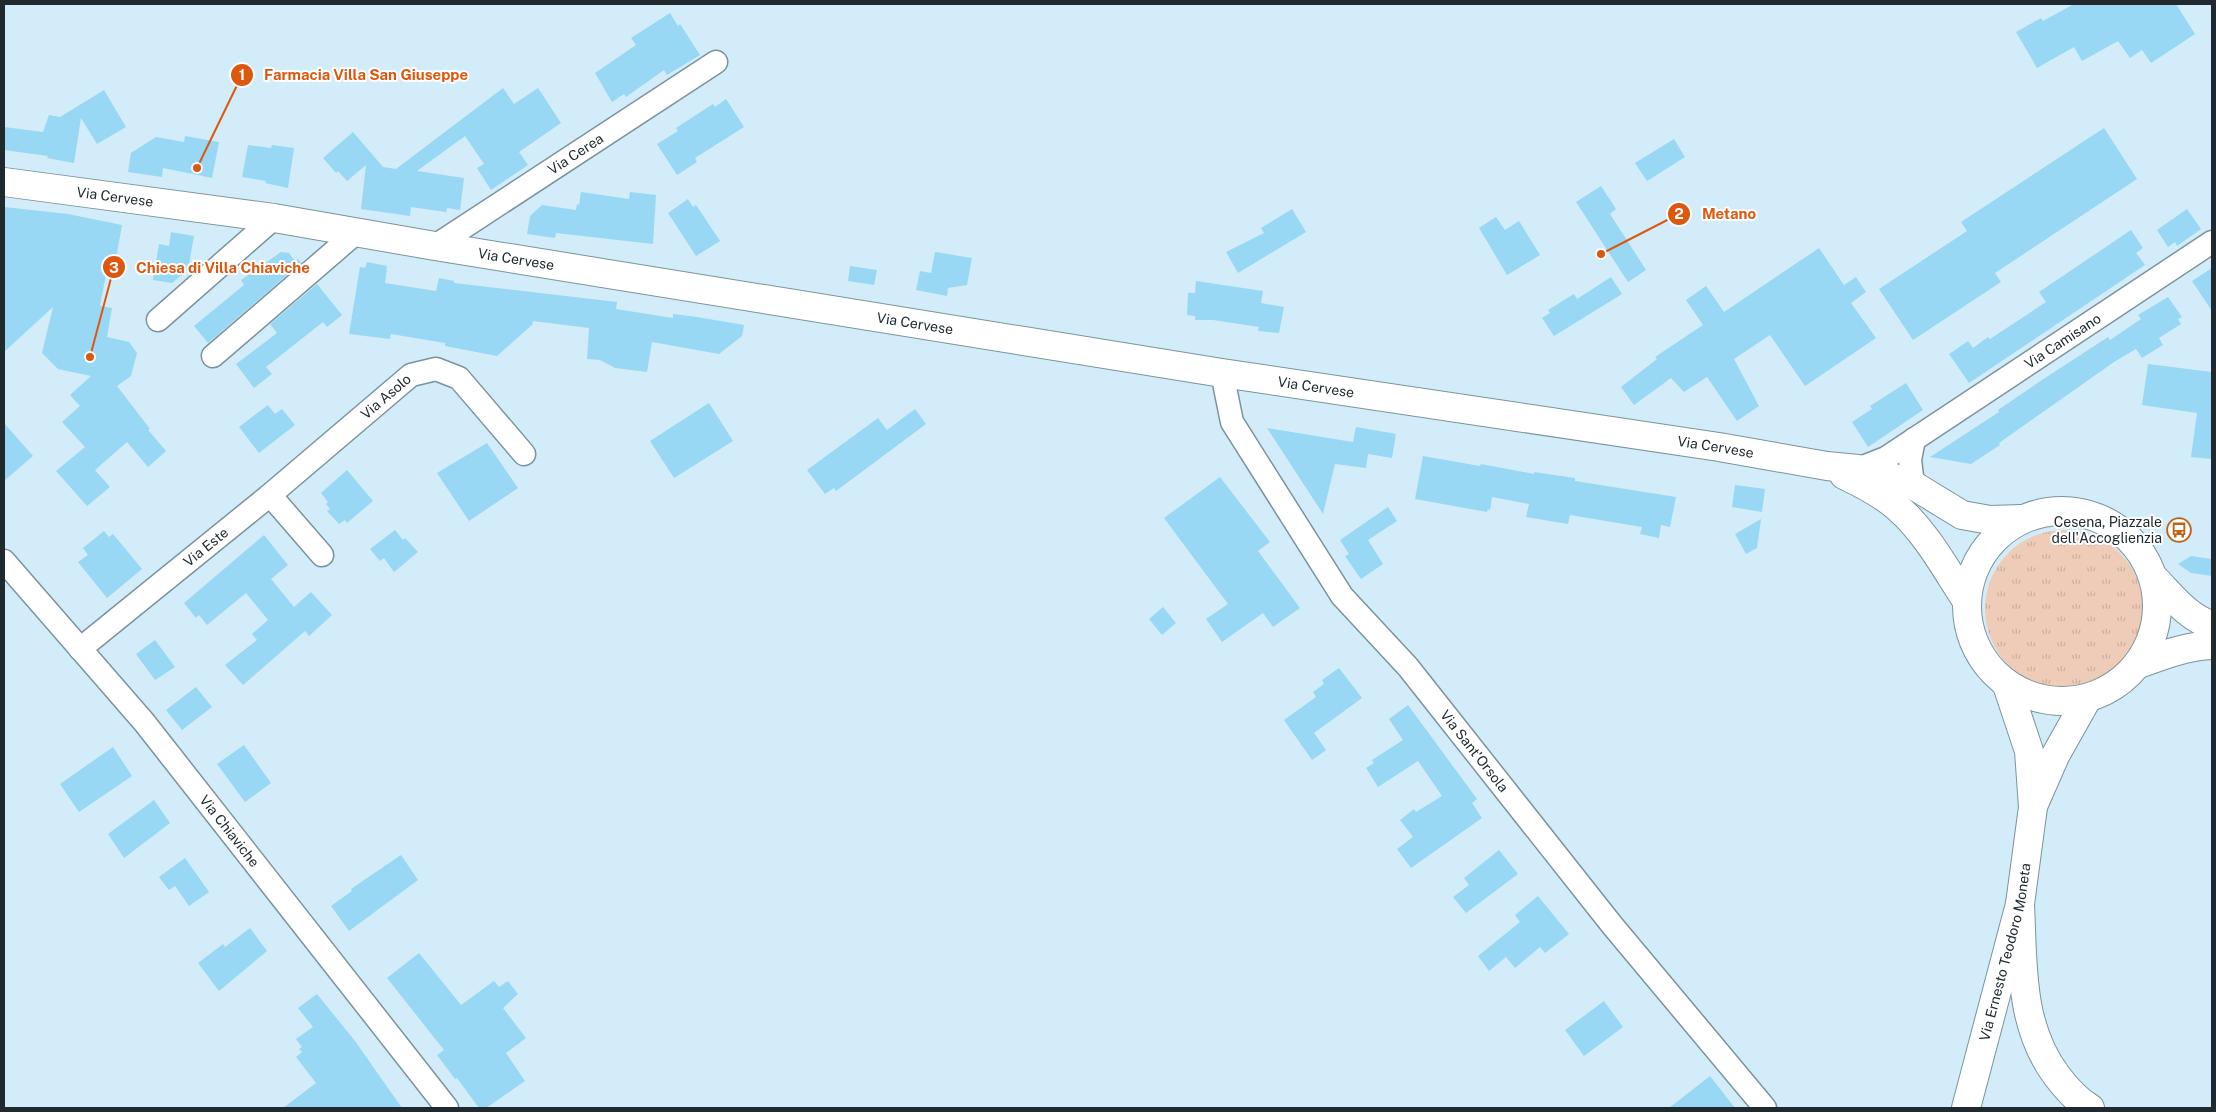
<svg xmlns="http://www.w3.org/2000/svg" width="2216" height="1112" viewBox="0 0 2216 1112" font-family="'Public Sans',sans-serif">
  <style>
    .grass { fill: url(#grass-tufts) }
    .building { fill: #98d8f5 }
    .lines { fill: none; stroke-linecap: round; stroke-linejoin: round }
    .minor-casing { stroke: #7b939e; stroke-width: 25 }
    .secondary-casing { stroke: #7b939e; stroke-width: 30 }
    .primary-casing { stroke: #7b939e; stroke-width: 30 }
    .motorway-casing { stroke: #7b939e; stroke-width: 30 }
    .minor { stroke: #fff; stroke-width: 22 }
    .secondary { stroke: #fff; stroke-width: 28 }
    .primary { stroke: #fff; stroke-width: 28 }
    .motorway { stroke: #fff; stroke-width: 28 }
    .labels { text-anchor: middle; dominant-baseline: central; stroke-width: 4; stroke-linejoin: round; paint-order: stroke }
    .street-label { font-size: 14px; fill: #202a2e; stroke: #fff }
    .poi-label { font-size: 14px; fill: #202a2e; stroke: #fff; text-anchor: end }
    .leader { fill: none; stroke: #de570e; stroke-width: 2 }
    .callout-dot { fill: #de570e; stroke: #fff; stroke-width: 2 }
    .mark-label { font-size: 15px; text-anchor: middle; font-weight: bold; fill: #fff }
    .callout-label { font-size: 15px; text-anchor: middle; font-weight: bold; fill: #de570e; stroke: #fff; stroke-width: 4; stroke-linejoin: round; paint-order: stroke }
  </style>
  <defs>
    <pattern id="grass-tufts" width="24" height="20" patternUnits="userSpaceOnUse" patternTransform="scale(1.25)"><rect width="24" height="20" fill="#efccb7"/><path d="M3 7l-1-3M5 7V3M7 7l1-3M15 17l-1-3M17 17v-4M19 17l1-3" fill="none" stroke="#cdaf9e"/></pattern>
  </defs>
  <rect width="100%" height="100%" fill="#d2ecf9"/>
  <circle class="grass" cx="2064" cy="609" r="79"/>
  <g class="building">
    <path d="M2074,4h102l19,30 -44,29 -9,-13 -12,8 -12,-17 -36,20 -8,-14 -37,21 -21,-36 25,-14 2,3z"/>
    <path d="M670,13l8,13 2,-2 20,31 -33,20 -3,-5 -38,27 -2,-3 -12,8 -17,-29 41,-28 -5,-7z"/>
    <path d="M503,88l11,16 24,-16 23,35 -42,29 9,13 -37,25 -14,-22 7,-4 -19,-28 -48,35 47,7 -4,32 -13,-2 -1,4 -35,-5 -1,9 -49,-7 5,-44 -19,16 -9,-10 -2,2 -13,-15 30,-26 30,35 13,2z"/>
    <path d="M104,90l22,37 -29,17 -16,-26 -7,45 -27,-5 1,-2 -44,-6v-23l39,5 6,-17 11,2z"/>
    <path d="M726,99l18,28 -49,31 2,4 -20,13 -20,-31 21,-13 -2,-3 37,-24 2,3z"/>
    <path d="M2104,128l33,51 -142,94 6,9 -88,58 -34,-51 88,-58 -6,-9z"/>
    <path d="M185,136l34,6 -7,36 -49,-10 -1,9 -34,-5 3,-19 25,-16 28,5z"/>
    <path d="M1674,139l11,18 -38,24 -12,-18z"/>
    <path d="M248,145l23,3 1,-3 22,3 -6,40 -23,-5 1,-2 -24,-4z"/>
    <path d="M1601,186l15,23 -6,5 36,56 -18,12 -52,-80z"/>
    <path d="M581,192l48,7 1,-7 26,3 -3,49 -97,-11 -1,5 -28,-4 3,-18 12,-11 34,5 1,-6 2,1z"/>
    <path d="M688,199l5,8 3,-2 24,36 -24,15 -28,-43z"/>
    <path d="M4,207l64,7 54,11 -9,51 -7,-1 -6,31 12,2 -5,29 22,5 8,11 -6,23 -14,10 33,43 -2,1 18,21 -18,16 -21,-25 -32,28 15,17 -23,19 -31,-35 29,-24 -23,-25 18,-16 -10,-11 21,-19 -33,-7 -16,-16 11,-46 -49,45z"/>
    <path d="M1292,209l14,23 -68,41 -12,-21 38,-19 -3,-5z"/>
    <path d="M2187,209l14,20 -24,17 -2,-4 -7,5 -11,-17z"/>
    <path d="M1496,217l9,13 14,-9 21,34 -33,20 -28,-47z"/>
    <path d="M2131,230l12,18 -7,5 9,12 -176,118 -20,-29 19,-13 5,7 15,-11 2,2 56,-37 -7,-10z"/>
    <path d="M171,232l23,4 -6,34 -16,13 -19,-3 6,-36 10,2z"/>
    <path d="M1819,248l25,37 12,-8 10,15 -15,11 25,35 -71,48 -35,-51 -36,24 25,47 -22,15 -30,-44 -23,15 -13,-14 -37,27 -13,-18 36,-28 -2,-2 48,-32 -17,-25 20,-14 18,26z"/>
    <path d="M281,252l8,1 6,8 3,-2 3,4 -93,80 -14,-17 50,-41 -3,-5z"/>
    <path d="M935,252l37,6 -5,27 -19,3 -1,8 -31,-6 4,-19 11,2z"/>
    <path d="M367,262l20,4 -2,17 51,8 3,-13 15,3v2l163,19 -1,7 57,9v-4l24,3 47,8 -2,11 -23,18 -67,-12 -5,30 -32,-4 -15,-8 -13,-1 2,-31 -56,-7 -1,4 -35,31 -52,-10v-3l-54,-9 -1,5 -41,-5 11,-67 5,1z"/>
    <path d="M850,266l27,4 -3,15 -26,-4z"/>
    <path d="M2212,268v43l-20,-30z"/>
    <path d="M1611,277l11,17 -68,42 -12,-18 8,-5 -2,-3 26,-16 3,5z"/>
    <path d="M1196,281l67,10 -2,12 23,4 -5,26 -21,-2 1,-4 -46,-7h-18v-4l-8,-1 1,-22h7z"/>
    <path d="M317,284l25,31 -15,12 -4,-5 -57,45 6,7 -18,14 -18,-24 41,-31 -7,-9z"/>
    <path d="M2168,297l14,20 -4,2 3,5 -22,14 4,7 -21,13 -6,-9 -22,13 -115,81 1,2 -29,19 -41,-7 69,-45 -1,-2 44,-30 66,-43 2,3 31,-21 -3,-4z"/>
    <path d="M2148,364l64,8v87l-21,-2 6,-44 -55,-8z"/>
    <path d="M1906,383l17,27 -55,37 -16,-25 20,-13 -2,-3z"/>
    <path d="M709,403l24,38 -59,37 -24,-37z"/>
    <path d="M268,405l7,9 7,-5 13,16 -36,28 -20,-26z"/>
    <path d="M915,409l11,15 -90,67 -2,-3 -9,6 -18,-24 71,-52 9,12z"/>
    <path d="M4,423l29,33 -29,25z"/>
    <path d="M1356,427l40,7 -4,24 -24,-4 -2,14 -31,-4 -12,50 -56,-86 86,14z"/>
    <path d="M487,443l31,45 -49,33 -32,-48z"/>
    <path d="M1423,456l57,10 1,-2 53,10v-2l41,6v3l101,16 -6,30 -9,-2 -2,13 -19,-4 2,-7 -72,-12 -2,9 -42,-7 3,-13 -37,-7 -2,13 -2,-1 -1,3 -72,-13z"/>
    <path d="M347,470l26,31 -26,22 -2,-3 -6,4 -12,-13 3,-2 -4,-5 2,-2 -7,-9z"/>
    <path d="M1220,477l50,65 -12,9 42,57 -27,19 -10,-14 -41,29 -16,-23 22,-15 -64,-86z"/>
    <path d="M1735,485l30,4 -3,23 -30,-5z"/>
    <path d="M1388,507l9,14 -29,19 15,24 -22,15 -16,-23 4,-2 -9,-14z"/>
    <path d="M1761,519l-4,29 -11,6 -11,-20z"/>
    <path d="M395,530l8,10 2,-2 13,14 -24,20 -10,-14 -4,3 -10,-12z"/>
    <path d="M104,531l5,6 4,-3 29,35 -35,29 -29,-36 10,-7 -5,-7z"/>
    <path d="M264,535l24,30 -17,14 23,28 17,-15 21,23 -23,21 -4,-5 -62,54 -18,-20 32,-25 -5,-6 16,-14 -22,-27 -39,32 -8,-10 -3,3 -12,-15z"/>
    <path d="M2191,556l21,3v17l-21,-3 -13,-9z"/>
    <path d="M1163,607l13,16 -14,12 -13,-16z"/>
    <path d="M155,640l20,27 -20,13 -19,-26z"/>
    <path d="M1339,668l23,30 -48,35 12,17 -14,10 -28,-40 32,-23 -3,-5 11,-8 -2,-4z"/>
    <path d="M196,687l16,20 -30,23 -16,-20z"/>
    <path d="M1408,705l69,94 -5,4 10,15 -71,50 -14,-19 16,-12 -13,-17 14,-11 2,3 26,-16 -24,-35 -40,26 -12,-19 8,-5 -2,-3 31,-20 -14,-21z"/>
    <path d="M244,745l27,38 -26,19 -28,-38z"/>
    <path d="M113,747l19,29 -53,36 -19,-28z"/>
    <path d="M154,800l16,23 -46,35 -16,-24z"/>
    <path d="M1499,850l19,24 -52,39 -13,-16 16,-12 -5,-7z"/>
    <path d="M401,855l17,25 -69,51 -18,-25 21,-15 -1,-2z"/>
    <path d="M185,858l24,34 -20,14 -14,-20 -6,4 -10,-13z"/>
    <path d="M1538,896l31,38 -24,19 -5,-6 -25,21 -9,-11 -17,14 -11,-15 42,-34 -5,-7z"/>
    <path d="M250,928l17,23 -48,40 -21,-28 25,-19 2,3z"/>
    <path d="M419,953l42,52 33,-24 5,6 9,-6 10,13 -15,14 23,30 -20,15 19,28 -39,27h-7l-22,-30 -2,1 -18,-24 7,-5 -57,-72z"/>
    <path d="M317,994l38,47 47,67h-119l33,-25 -20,-26 6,-5 -3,-3 3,-2 -6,-8 17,-12 -15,-19z"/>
    <path d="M1604,1001l19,26 -39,29 -19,-26z"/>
    <path d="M1710,1076l25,32h-66z"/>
  </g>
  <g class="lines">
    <g class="minor-casing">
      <g id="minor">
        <path id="s1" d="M435,246l281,-184"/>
        <path d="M158,320l116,-102"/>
        <path d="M213,356l145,-125"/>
        <path id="s2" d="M1222,373l10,49 110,174 66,71 204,258 153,183"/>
        <path id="s3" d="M1858,469l28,-11 326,-216"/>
        <path d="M1913,485l-3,-25 4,-21"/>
        <path id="s4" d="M270,495l141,-120 25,-6 23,9 65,76"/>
        <path id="s5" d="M4,561l140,161 303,386"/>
        <path id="s6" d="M80,649l190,-154 52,60"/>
      </g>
    </g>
    <g class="secondary-casing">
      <g id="secondary">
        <path id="s7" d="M4,182l270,36 161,28 787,127 497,74 108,19 31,3 22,4 33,12 49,30 28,5 32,-1"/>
        <path d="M1844,475c19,9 37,18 53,32 29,25 48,61 69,93"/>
      </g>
    </g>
    <g class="primary-casing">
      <g id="primary">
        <circle cx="2062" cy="606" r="95"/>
        <path d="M2154,578c17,17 34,40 58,47"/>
        <path d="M2139,664c24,-9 48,-18 73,-19"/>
        <path d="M2034,804l21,-48 32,-57"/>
        <path id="s8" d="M1966,1108l54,-204 13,-97 -4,-56 -22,-66"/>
      </g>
    </g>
    <g class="motorway-casing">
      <path id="motorway" d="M2020,904c3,60 -1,122 37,172 9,12 21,25 33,32"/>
    </g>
    <use href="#minor" class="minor"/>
    <use href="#secondary" class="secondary"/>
    <use href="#primary" class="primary"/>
    <use href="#motorway" class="motorway"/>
  </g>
  <defs>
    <g id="bus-ring" transform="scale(1.25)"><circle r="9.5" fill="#fff" stroke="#c06215" stroke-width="1.5"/><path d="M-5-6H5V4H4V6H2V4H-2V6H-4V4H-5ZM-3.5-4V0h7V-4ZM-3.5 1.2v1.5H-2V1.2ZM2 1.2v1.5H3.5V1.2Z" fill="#c06215"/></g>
  </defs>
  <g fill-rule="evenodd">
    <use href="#bus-ring" x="2179" y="530"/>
  </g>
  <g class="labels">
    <g class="street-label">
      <text stroke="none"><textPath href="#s1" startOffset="168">Via Cerea</textPath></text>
      <text stroke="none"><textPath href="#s7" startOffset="112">Via Cervese</textPath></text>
      <text stroke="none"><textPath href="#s7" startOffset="518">Via Cervese</textPath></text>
      <text stroke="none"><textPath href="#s7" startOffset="922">Via Cervese</textPath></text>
      <text stroke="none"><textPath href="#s3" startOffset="242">Via Camisano</textPath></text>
      <text stroke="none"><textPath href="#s7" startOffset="1328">Via Cervese</textPath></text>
      <text stroke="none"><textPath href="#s4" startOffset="152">Via Asolo</textPath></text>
      <text stroke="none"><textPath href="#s7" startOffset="1732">Via Cervese</textPath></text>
      <text stroke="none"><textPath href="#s6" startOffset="162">Via Este</textPath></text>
      <text stroke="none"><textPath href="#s2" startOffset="460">Via Sant'Orsola</textPath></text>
      <text stroke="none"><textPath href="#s5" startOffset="352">Via Chiaviche</textPath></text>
      <text stroke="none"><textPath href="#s8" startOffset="161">Via Ernesto Teodoro Moneta</textPath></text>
    </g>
    <g class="poi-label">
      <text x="2162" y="522">Cesena, Piazzale<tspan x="2162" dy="16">dell'Accoglienzia</tspan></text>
    </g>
  </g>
  <path class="leader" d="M197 168L242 75M1601 254L1679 214M90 357L114 267"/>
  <g class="callout-dot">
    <circle cx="197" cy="168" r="5"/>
    <circle cx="1601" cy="254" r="5"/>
    <circle cx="90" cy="357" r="5"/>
    <circle cx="242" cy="75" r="12"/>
    <circle cx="1679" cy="214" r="12"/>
    <circle cx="114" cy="267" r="12"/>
  </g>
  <g class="mark-label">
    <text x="242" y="80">1</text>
    <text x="1679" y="219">2</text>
    <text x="114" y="273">3</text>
  </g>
  <g class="callout-label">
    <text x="366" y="80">Farmacia Villa San Giuseppe</text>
    <text x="1729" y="219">Metano</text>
    <text x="223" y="273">Chiesa di Villa Chiaviche</text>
  </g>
  <rect width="2216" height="1112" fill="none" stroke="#202a2e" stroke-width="10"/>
</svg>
